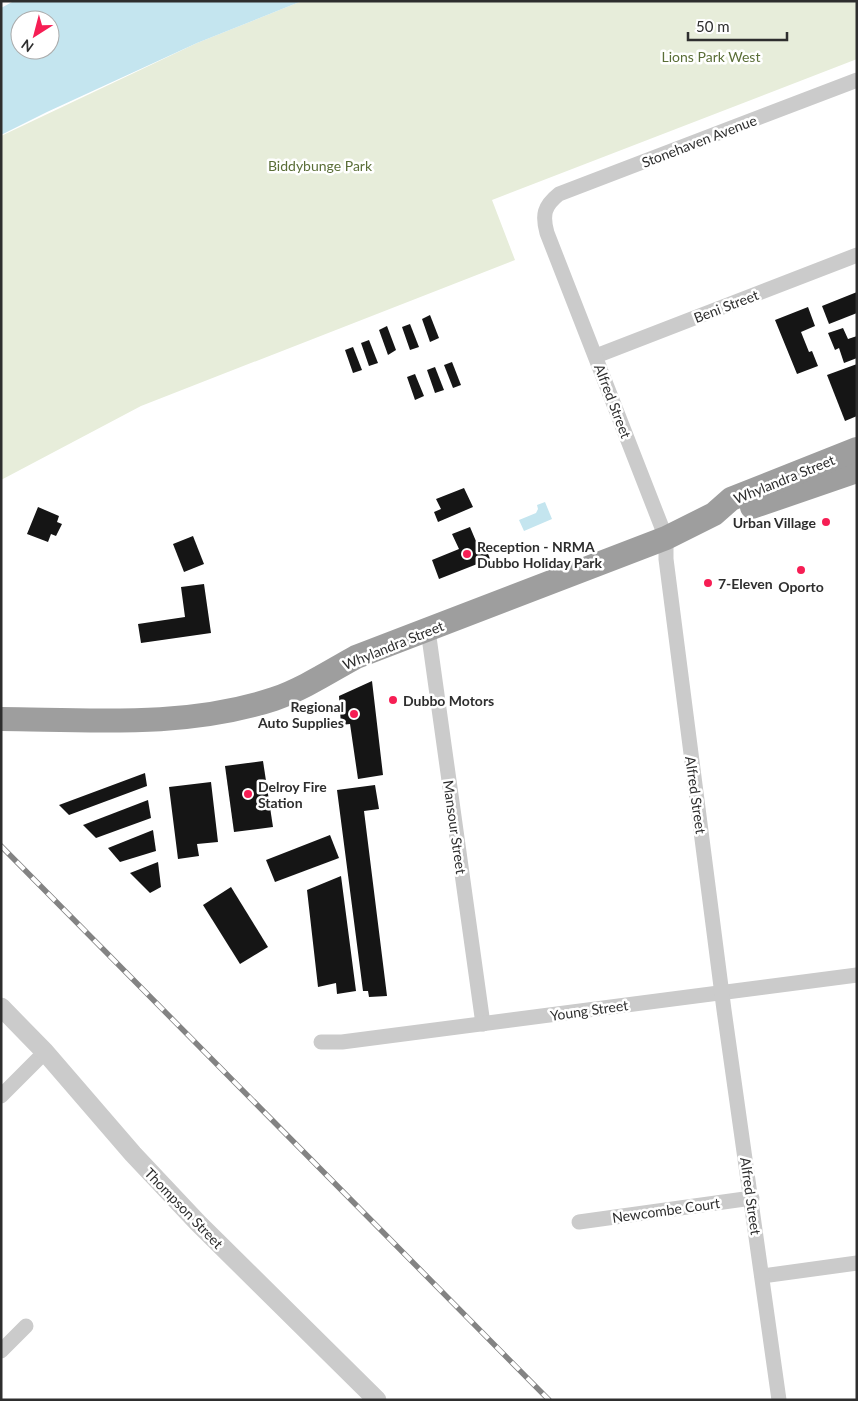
<svg xmlns="http://www.w3.org/2000/svg" width="858" height="1401" viewBox="0 0 858 1401" font-family="Lato,sans-serif">
  <style>
    .green { fill: #e7edda }
    .water { fill: #c4e5ef; fill-rule: evenodd }
    .building { fill: #151515 }
    .lines { fill: none; stroke-linecap: round; stroke-linejoin: round }
    .minor { stroke: #cbcbcb; stroke-width: 15 }
    .tertiary { stroke: #cbcbcb; stroke-width: 19 }
    .trunk { stroke: #9e9e9e; stroke-width: 24 }
    .rail-casing { stroke: #838383; stroke-width: 5.5 }
    .rail { stroke: #fff; stroke-width: 4; stroke-dasharray: 11; stroke-linecap: butt }
    .poi-dot { fill: #f61e54; stroke: #fff; stroke-width: 2 }
    .labels { text-anchor: middle; dominant-baseline: central; stroke-width: 5; stroke-linejoin: round; paint-order: stroke }
    .park-label { font-size: 14px; fill: #5a6e37; stroke: #fff }
    .street-label { font-size: 14px; fill: #2e2e2e; stroke: #fff }
    .poi-label { font-size: 14px; font-weight: bold; fill: #2e2e2e; stroke: #fff; text-anchor: start }
  </style>
  <rect width="100%" height="100%" fill="#fff"/>
  <path class="green" d="M302,1h555v58l-365,141 23,60 -374,146 -140,74v-344l196,-93z"/>
  <g class="water">
    <path d="M14,1h288l-105,42 -150,69 -46,23v-127zM20,20h30v30h-30z"/>
    <path d="M545,502l7,17 -28,12 -5,-11 17,-7 2,-4 -1,-4z"/>
  </g>
  <g class="building">
    <path d="M857,292v21l-28,11 -7,-18z"/>
    <path d="M808,307l7,19 -14,6 8,20 3,-1 6,15 -21,8 -22,-54z"/>
    <path d="M430,315l9,23 -9,4 -8,-23z"/>
    <path d="M410,324l9,23 -9,3 -8,-23z"/>
    <path d="M387,326l9,24 -8,5 -9,-25z"/>
    <path d="M843,328l5,11 9,-3v22l-13,5 -5,-15 -4,2 -7,-17z"/>
    <path d="M369,340l9,23 -9,3 -8,-23z"/>
    <path d="M353,347l9,23 -9,3 -8,-23z"/>
    <path d="M452,362l9,23 -8,3 -9,-23z"/>
    <path d="M857,364v52l-12,5 -18,-46z"/>
    <path d="M435,367l9,23 -9,3 -8,-23z"/>
    <path d="M415,374l9,22 -9,4 -8,-23z"/>
    <path d="M464,488l9,19 -35,15 -4,-10 7,-3 -5,-10z"/>
    <path d="M38,507l21,9 -2,6 5,2 -6,12 -5,-2 -3,8 -21,-8z"/>
    <path d="M470,527l8,19 6,-3 6,16 -51,20 -7,-19 27,-11 -7,-15z"/>
    <path d="M193,536l11,28 -20,8 -11,-28z"/>
    <path d="M204,584l7,49 -70,10 -3,-19 47,-7 -4,-30z"/>
    <path d="M372,681l11,94 -25,4 -8,-55 -9,1 -2,-29z"/>
    <path d="M263,761l10,66 -39,5 -9,-66z"/>
    <path d="M145,773l2,13 -78,29 -10,-10z"/>
    <path d="M211,782l7,60 -21,2 2,12 -21,3 -9,-72z"/>
    <path d="M375,785l4,24 -15,2 23,185 -18,1 -1,-6h-5l-26,-201z"/>
    <path d="M148,800l3,18 -55,20 -13,-13z"/>
    <path d="M153,830l3,21 -36,11 -12,-14z"/>
    <path d="M330,835l9,23 -64,24 -9,-22z"/>
    <path d="M158,862l3,25 -11,6 -20,-20z"/>
    <path d="M341,876l15,115 -19,3 -1,-11 -18,4 -11,-97z"/>
    <path d="M231,887l37,60 -28,17 -37,-59z"/>
  </g>
  <g class="lines">
    <g class="minor">
      <path d="M596,356l261,-101"/>
      <path d="M428,630l55,394"/>
      <path d="M321,1042h21l515,-67"/>
      <path d="M1,1096l44,-44"/>
      <path d="M579,1222l173,-24"/>
      <path d="M762,1276l95,-13"/>
      <path d="M1,1351l25,-25"/>
      <path d="M779,1400l-55,-390 -58,-451v-21l-119,-305c-5,-18 -3,-27 12,-39l298,-114"/>
    </g>
    <path class="tertiary" d="M1,1007l44,45 88,102 65,69 179,177"/>
    <g class="trunk">
      <path d="M752,507l105,-36"/>
      <path d="M1,719c91,1 185,9 273,-20 29,-10 55,-27 82,-42l310,-119 48,-24 17,-15 126,-50"/>
    </g>
    <g class="rail-casing">
      <path id="rail" d="M1,846l548,554"/>
    </g>
    <use href="#rail" class="rail"/>
  </g>
  <g class="poi-dot">
    <circle cx="826" cy="522" r="5"/>
    <circle cx="467" cy="554" r="5"/>
    <circle cx="801" cy="570" r="5"/>
    <circle cx="708" cy="583" r="5"/>
    <circle cx="393" cy="700" r="5"/>
    <circle cx="354" cy="714" r="5"/>
    <circle cx="248" cy="794" r="5"/>
  </g>
  <g class="labels">
    <g class="park-label">
      <text x="711" y="56">Lions Park West</text>
      <text x="320" y="165">Biddybunge Park</text>
    </g>
    <g class="street-label">
      <text transform="translate(699 141) rotate(-21)">Stonehaven Avenue</text>
      <text transform="translate(726 306) rotate(-21)">Beni Street</text>
      <text transform="translate(613 401) rotate(69)">Alfred Street</text>
      <text transform="translate(784 479) rotate(-22)">Whylandra Street</text>
      <text transform="translate(393 645) rotate(-22)">Whylandra Street</text>
      <text transform="translate(696 795) rotate(82)">Alfred Street</text>
      <text transform="translate(455 827) rotate(82)">Mansour Street</text>
      <text transform="translate(589 1010) rotate(-8)">Young Street</text>
      <text transform="translate(751 1196) rotate(82)">Alfred Street</text>
      <text transform="translate(184 1208) rotate(46)">Thompson Street</text>
      <text transform="translate(666 1210) rotate(-8)">Newcombe Court</text>
    </g>
    <g class="poi-label">
      <text x="816" y="522" text-anchor="end">Urban Village</text>
      <text x="477" y="546">Reception - NRMA<tspan x="477" dy="16">Dubbo Holiday Park</tspan></text>
      <text x="718" y="583">7-Eleven</text>
      <text x="801" y="586" text-anchor="middle">Oporto</text>
      <text x="403" y="700">Dubbo Motors</text>
      <text x="344" y="706" text-anchor="end">Regional<tspan x="344" dy="16">Auto Supplies</tspan></text>
      <text x="258" y="786">Delroy Fire<tspan x="258" dy="16">Station</tspan></text>
    </g>
  </g>
  <rect width="858" height="1401" fill="none" stroke="#2e2e2e" stroke-width="5"/>
  <g transform="translate(35 35) rotate(216)"><circle r="24" fill="#ffffff" stroke="#ababab"/>
  <path d="M0-4L9 19L0 12L-9 19Z" fill="#f61e54"/>
  <text y="-8" font-size="14" font-weight="bold" text-anchor="middle" fill="#2e2e2e">N</text>
  </g>
  <path d="M688 32v8h99v-8" fill="none" stroke="#2e2e2e" stroke-width="2.5"/>
  <text x="696" y="32" font-size="15" fill="#2e2e2e" stroke="#ffffff" stroke-width="4" paint-order="stroke">50 m</text>
</svg>
